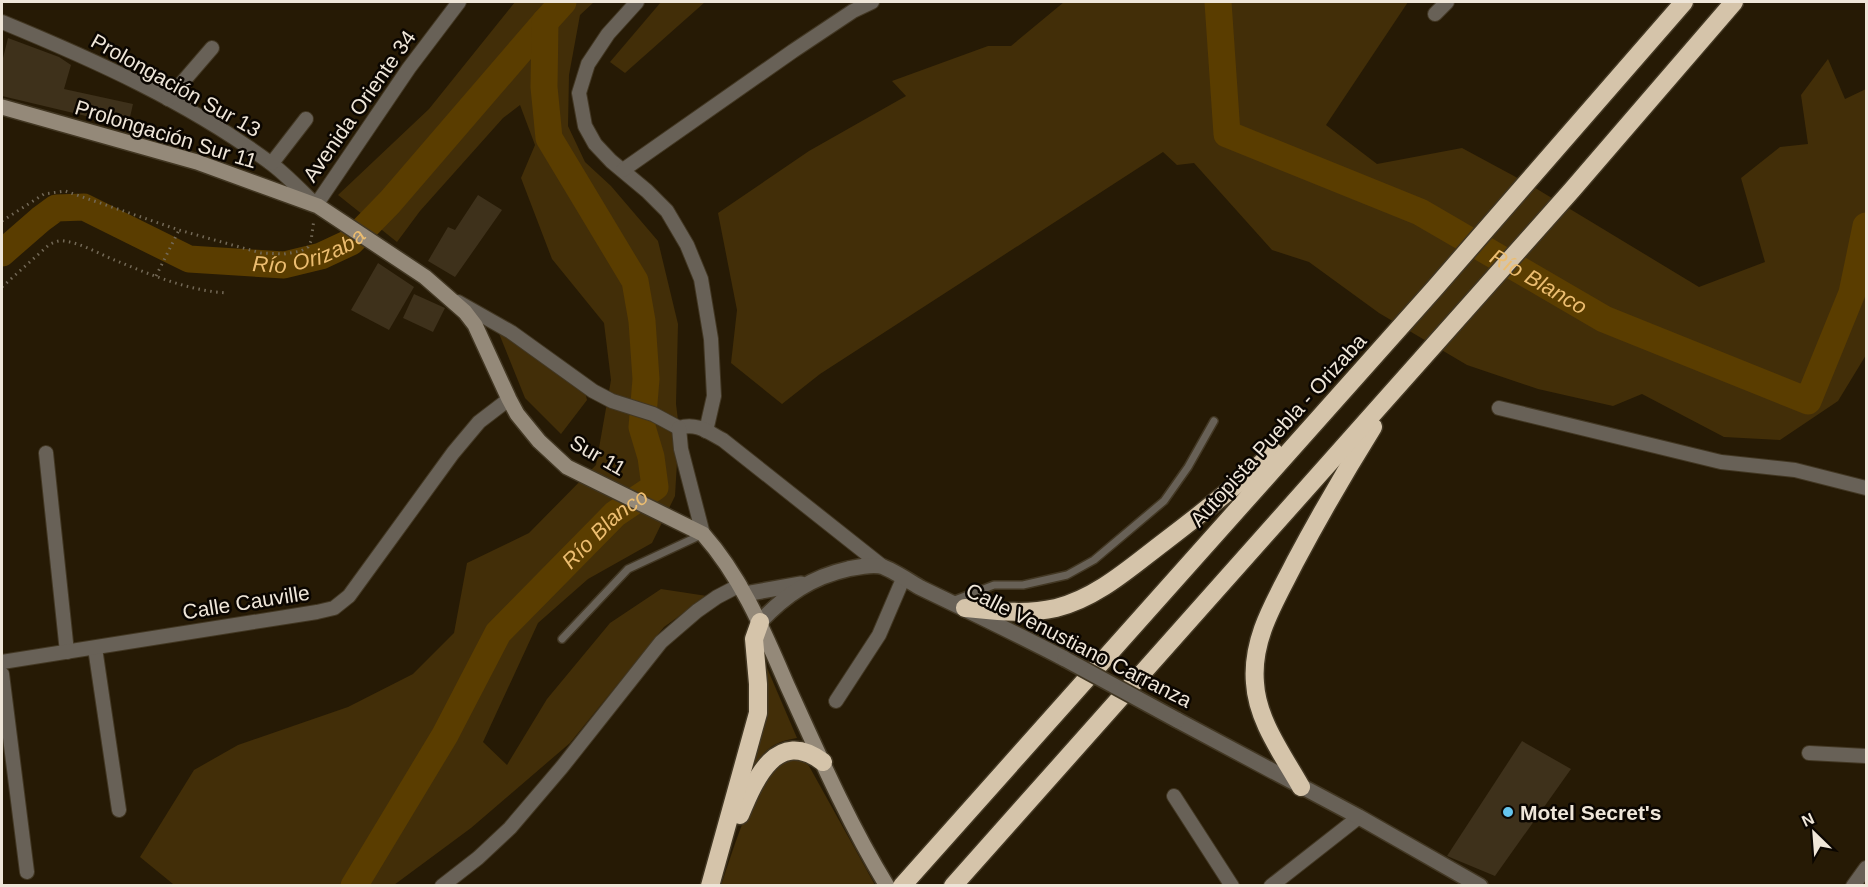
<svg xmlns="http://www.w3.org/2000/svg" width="1868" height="887" viewBox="0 0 1868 887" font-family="Helvetica,sans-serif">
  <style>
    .green { fill: #422e08 }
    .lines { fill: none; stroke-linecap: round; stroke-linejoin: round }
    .river { stroke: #5a3d00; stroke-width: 27 }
    .building { fill: #3e311b }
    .service-casing { stroke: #423723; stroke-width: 10 }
    .minor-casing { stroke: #423723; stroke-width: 16 }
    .tertiary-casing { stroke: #423723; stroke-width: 18 }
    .secondary-casing { stroke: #423723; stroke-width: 18 }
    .motorway-casing { stroke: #423723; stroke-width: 21 }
    .path { stroke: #736957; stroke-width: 3; stroke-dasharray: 1.5 4.5; stroke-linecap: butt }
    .service { stroke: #686157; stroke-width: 7 }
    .minor { stroke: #686157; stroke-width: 14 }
    .tertiary { stroke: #686157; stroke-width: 15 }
    .secondary { stroke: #948979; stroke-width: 15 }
    .motorway { stroke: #d5c4aa; stroke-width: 18 }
    .tertiary-bridge-casing { stroke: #423723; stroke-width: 18; stroke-linecap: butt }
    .tertiary-bridge { stroke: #686157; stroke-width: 15 }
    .poi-dot { fill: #65c5ee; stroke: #0b0601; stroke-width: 2 }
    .labels { text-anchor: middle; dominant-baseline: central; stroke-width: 5; stroke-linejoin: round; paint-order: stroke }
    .street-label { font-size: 21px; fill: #efe6d9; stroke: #0b0601 }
    .poi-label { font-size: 21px; font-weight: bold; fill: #efe6d9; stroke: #0b0601; text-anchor: start }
    .water-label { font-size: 22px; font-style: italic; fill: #ecbd70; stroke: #0b0601 }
  </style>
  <rect width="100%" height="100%" fill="#261a05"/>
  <g class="green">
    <path d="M515,2h79l-14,13 -11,60 -1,51 17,36 26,24 47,55 20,83 -2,80 3,24 -4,68 -23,47 -64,36 -50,44 -55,119 24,23 40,-66 63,-76 51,-34 46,7 -43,31 -94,116 -99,85 -77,57h-222l1,-1 -33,-27 54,-87 44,-25 110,-38 65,-33 41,-41 13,-70 62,-30 67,-68 15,-85 -7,-57 -52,-64 -31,-81 14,-33 -15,-40 -17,13 -83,93 -23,31 -59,-47 91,-86z"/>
    <path d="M661,2h44l-80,71 -15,-11z"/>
    <path d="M1064,2h344l-82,123 51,39 85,-16 65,35 172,104 66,-25 -24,-84 39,-31 28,-3 -7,-49 27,-36 17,40 21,-10v266l-28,46 -58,39 -56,-3 -82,-43 -29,12 -75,-17 -71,-24 -88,-52 -70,-51 -37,-12 -78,-87 -17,2 -14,-13 -343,222 -38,30 -51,-41 6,-53 -19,-97 91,-62 97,-55 -14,-15 96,-35h23z"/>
    <path d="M498,331l86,57 3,12 -26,34 -36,-36z"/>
    <path d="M761,654l36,84c-27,4 -34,14 -47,36z"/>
    <path d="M801,758l8,8 66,119 -154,1c9,-27 34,-110 57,-123 6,-3 16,-4 23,-5z"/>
  </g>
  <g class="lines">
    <g class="river">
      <path id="s1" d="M1218,2l9,132 193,78 184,107 204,82 44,-108 14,-67"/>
      <path id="s2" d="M2,253l39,-34 15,-11 28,-1 105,52 95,6 37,-9 30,-14 39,-40 155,-180"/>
      <path id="s3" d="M354,886l91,-151 53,-102 117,-119 40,-27 -4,-30 -9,-30 4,-48 -4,-58 -7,-40 -86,-143 -5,-51 1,-65 18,-20"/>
    </g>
  </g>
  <g class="building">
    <path d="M8,38l51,19 12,8 -7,24 69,15 -5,22 -126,-30v-34z"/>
    <path d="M478,195l24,15 -47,67 -27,-16 20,-34 7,3z"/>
    <path d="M378,263l36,24 -25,43 -38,-20z"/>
    <path d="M414,294l31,14 -12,24 -30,-14z"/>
    <path d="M1522,741l49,28 -76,107 -48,-20z"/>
  </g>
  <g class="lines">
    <g class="service-casing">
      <g id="service">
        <path d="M952,601l42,-16h29l44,-10 27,-15 70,-59 24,-34 26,-46"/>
        <path d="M562,639l66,-70 73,-34"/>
      </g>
    </g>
    <g class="minor-casing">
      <g id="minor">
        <path d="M637,2l-29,32 -20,30 -9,29 6,33 10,18 16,17 36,30 20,20 20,34 14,34 10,60 3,57 -8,35"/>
        <path d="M1435,14l12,-12"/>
        <path d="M2,22c92,38 186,80 267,140 17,12 32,29 47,43l93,-137 50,-66"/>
        <path d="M168,99l44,-51"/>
        <path d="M272,163l34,-44"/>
        <path d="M623,170l170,-119 60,-40 19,-9"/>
        <path d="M458,302l53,30 82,59 19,10 41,13 26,14"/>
        <path d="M1499,408l222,54 74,8 71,18"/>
        <path d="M679,428c17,-6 29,4 44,12l159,126"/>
        <path d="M679,428l2,21 22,85"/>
        <path d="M46,453l21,199"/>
        <path d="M95,648l24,162"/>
        <path d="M2,662l315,-50 17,-4 15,-12 104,-143 26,-31 30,-23"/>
        <path d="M2,674l25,198"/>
        <path d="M836,701l43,-66 24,-56"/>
        <path d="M1809,753l57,3"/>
        <path d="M1174,796l58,90"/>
        <path d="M442,886l36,-28 32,-30 52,-61 99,-125 36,-31 20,-14 23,-12"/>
        <path d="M1271,886l88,-69"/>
        <path d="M1853,886l13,-18"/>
      </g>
    </g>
    <g class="tertiary-casing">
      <g id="tertiary">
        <path d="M745,594l56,-10"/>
        <path d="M760,622c25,-27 52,-45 88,-53 10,-2 23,-5 32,-3 8,1 32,17 41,22 48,23 96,46 144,71"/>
        <path d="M1177,720l182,97 121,69"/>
      </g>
    </g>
    <g class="secondary-casing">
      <path id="secondary" d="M2,107l195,55 121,44 107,71 40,35 10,13 34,74 8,15 22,27 28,26 136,67c39,44 61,98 84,151 31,68 61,137 100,201"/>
    </g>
    <g class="motorway-casing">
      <g id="motorway">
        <path d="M965,608c31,3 60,7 91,0 41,-10 75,-41 108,-66 38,-29 75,-58 110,-90"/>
        <path d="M1301,787c-18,-32 -44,-67 -46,-104 -4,-45 21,-83 40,-121 25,-47 50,-90 78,-135"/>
        <path d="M740,815c15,-36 37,-88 83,-53"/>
        <path d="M710,886l48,-173v-29l-4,-45 6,-17"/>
        <path d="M902,886l533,-598 249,-286"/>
        <path d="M953,886l619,-696 162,-188"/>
      </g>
    </g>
    <g class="path">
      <path d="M2,221l42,-27 21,-3 114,39 82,23 23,1 17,-3 7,-4 3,-6 3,-22"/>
      <path d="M156,276l23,-46"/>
      <path d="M2,287l48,-43c5,-2 9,-4 14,-3 16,2 32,11 48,18 37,15 76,32 116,34"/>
    </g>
    <use href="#service" class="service"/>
    <use href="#minor" class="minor"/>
    <use href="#tertiary" class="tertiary"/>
    <use href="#secondary" class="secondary"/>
    <use href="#motorway" class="motorway"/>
    <g class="tertiary-bridge-casing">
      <path id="tertiary-bridge" d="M1065,659l112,61"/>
    </g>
    <use href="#tertiary-bridge" class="tertiary-bridge"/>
  </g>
  <circle class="poi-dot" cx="1508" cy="812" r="6"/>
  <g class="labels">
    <g class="street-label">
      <text transform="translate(176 85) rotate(29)">Prolongación Sur 13</text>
      <text transform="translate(359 106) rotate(-55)">Avenida Oriente 34</text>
      <text transform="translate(166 134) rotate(17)">Prolongación Sur 11</text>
      <text transform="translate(1278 430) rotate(-48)">Autopista Puebla - Orizaba</text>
      <text transform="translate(598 455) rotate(30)">Sur 11</text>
      <text transform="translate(246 602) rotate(-9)">Calle Cauville</text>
      <text transform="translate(1079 645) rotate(27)">Calle Venustiano Carranza</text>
    </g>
    <g class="poi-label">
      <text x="1520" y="812">Motel Secret's</text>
    </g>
    <g class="water-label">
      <text stroke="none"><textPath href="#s2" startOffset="338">Río Orizaba</textPath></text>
      <text stroke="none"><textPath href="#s1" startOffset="478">Río Blanco</textPath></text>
      <text stroke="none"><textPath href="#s3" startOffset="441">Río Blanco</textPath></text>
    </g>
  </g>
  <rect width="1868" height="887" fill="none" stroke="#efe6d9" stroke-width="6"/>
  <g transform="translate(1814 833) rotate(335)" stroke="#0b0601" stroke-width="4.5" paint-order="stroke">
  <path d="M0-4.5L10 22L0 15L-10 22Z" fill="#efe6d9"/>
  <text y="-9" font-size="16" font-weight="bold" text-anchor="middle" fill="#efe6d9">N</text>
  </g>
</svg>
